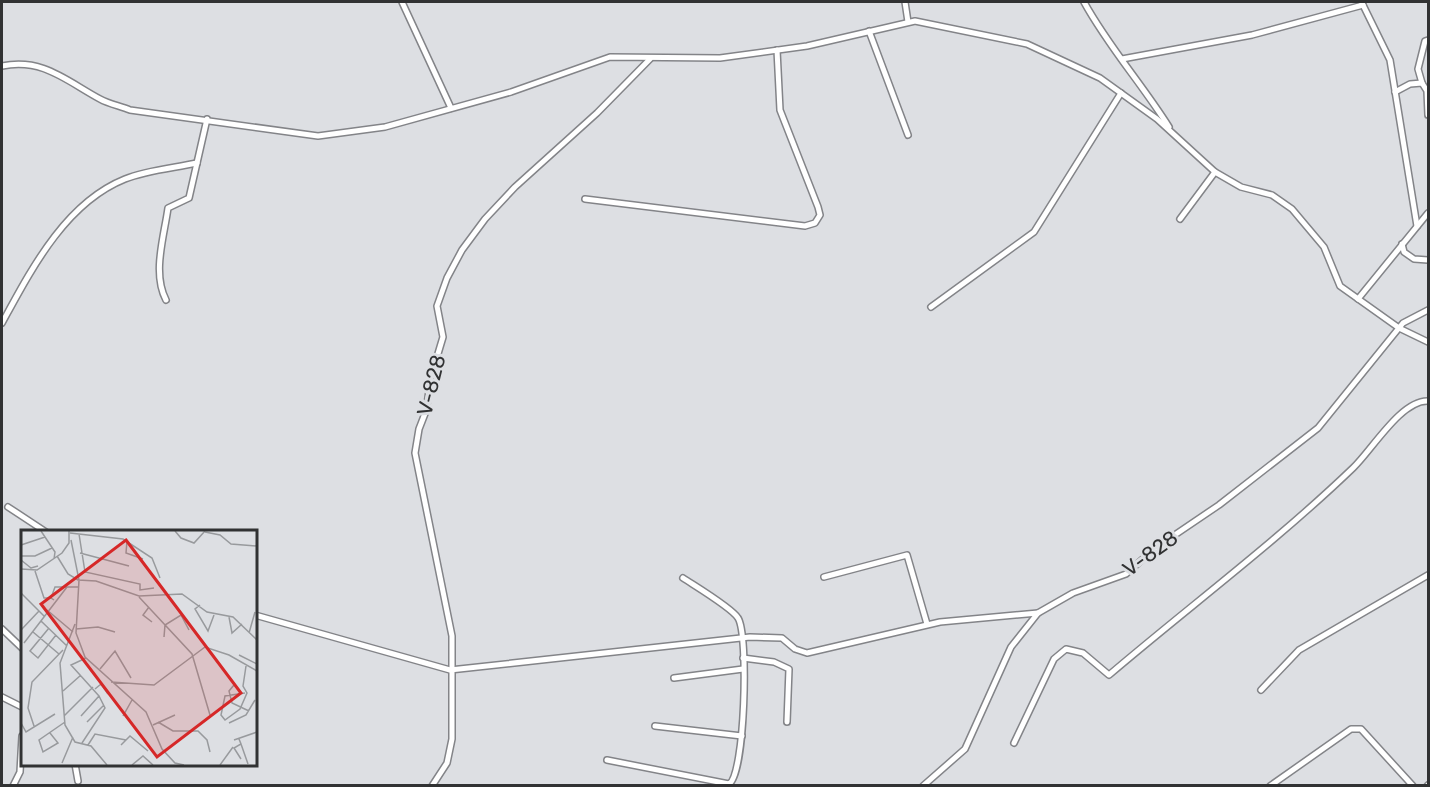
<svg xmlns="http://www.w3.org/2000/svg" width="1430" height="787" viewBox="0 0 1430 787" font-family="Rubik,sans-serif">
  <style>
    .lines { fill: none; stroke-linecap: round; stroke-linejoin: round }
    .minor-casing { stroke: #838488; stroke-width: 8 }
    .minor { stroke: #fff; stroke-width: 5 }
    .labels { text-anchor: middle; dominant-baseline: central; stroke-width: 6; stroke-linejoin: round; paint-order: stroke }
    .street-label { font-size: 21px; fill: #313233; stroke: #dddfe3 }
    .inset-road { fill: none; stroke: #989a9d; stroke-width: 1.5 }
    .view { fill: #d62828; fill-opacity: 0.15; stroke: #d62828; stroke-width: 3 }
    .inset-edge { fill: none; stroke: #313233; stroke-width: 3 }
  </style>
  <rect width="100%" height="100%" fill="#dddfe3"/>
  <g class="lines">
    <g class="minor-casing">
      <g id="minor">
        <path d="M402,2l49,106"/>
        <path d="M905,2l3,20"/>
        <path d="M1084,2c24,44 58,82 85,125"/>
        <path d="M1362,3l28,57 27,166"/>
        <path d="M869,31l39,104"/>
        <path d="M1122,59l130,-24 111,-30"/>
        <path d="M2,66c41,-8 63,14 98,33 9,5 20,7 30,11l188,26 67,-9 126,-35 99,-35 110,1 87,-12 108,-25 112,23 73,34 57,41 58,53 26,15 31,8 20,14 32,38 16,39 59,42 29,14"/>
        <path d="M1422,83l-4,-14 7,-28 3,-1"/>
        <path d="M1395,92l15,-8 12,-1 5,8 1,24"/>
        <path d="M585,199l220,27 10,-3 5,-8 -2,-8 -38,-97 -3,-60"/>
        <path d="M1180,219l35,-47"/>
        <path d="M1402,244l2,8 10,7 14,1"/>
        <path d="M1358,299l70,-86"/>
        <path d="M166,300c-14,-27 -2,-63 2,-92l21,-10 18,-79"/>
        <path d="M931,307l103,-75 87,-139"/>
        <path d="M2,323c29,-53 63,-120 123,-144 22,-9 49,-11 72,-16"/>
        <path d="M8,507l38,25"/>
        <path d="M824,577l83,-22 20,69"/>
        <path d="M255,615l195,55 300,-33 32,1 13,11 12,4 133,-31 98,-9"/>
        <path d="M2,629l20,19"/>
        <path d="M743,658l31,4 15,7 -2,53"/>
        <path d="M674,678l69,-9"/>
        <path d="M1261,690l38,-40 129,-75"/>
        <path d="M2,697l20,10"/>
        <path d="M655,726l87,10"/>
        <path d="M1014,743l40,-84 12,-10 17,4 26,22c81,-69 167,-133 244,-207 19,-18 48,-68 75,-67"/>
        <path d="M607,760l122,24c16,-9 20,-149 9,-166 -6,-10 -43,-32 -55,-40"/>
        <path d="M75,764l3,17"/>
        <path d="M13,786l7,-14 2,-36"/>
        <path d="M432,786l15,-23 5,-24v-103l-37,-183 4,-24 7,-18 5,-34 12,-40 -6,-31 10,-28 15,-28 23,-31 30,-32 82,-74 53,-54"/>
        <path d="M923,786l42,-37 46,-102 27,-34 35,-20 53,-19 28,-25 65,-44 99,-77 85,-105 25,-13"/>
        <path d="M1270,786l81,-57h10l52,57"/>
        <path d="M1427,786l1,-1"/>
      </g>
    </g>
    <use href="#minor" class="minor"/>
  </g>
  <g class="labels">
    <g class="street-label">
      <text transform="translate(431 385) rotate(-76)">V-828</text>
      <text transform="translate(1150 553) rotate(-36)">V-828</text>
    </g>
  </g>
  <g transform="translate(21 530)">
    <rect width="236" height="236" fill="#dddfe3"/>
    <path class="inset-road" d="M20,1l14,21 -1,7M154,1l6,7 13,5 11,-12M184,2l15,3 11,9 26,2M49,3l53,6 29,19 8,20M58,4l6,38 55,12v6l14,-2M50,10l8,40 -3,53 9,24 61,55 16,37 13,14 9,2M106,11l-1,12 17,6M0,15l24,-8M59,23l49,13M0,26h14l17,-8M36,26l11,18 10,6 18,1 43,15 43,-2 25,18 26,5 24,23M0,30l10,8 7,-2M0,39l16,1 25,-17 7,-10v-12M14,41l9,27h7M0,63l23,23M118,67l53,57 18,61M33,70l-3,-2 4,-11h24M179,75l-5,4 13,22 6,-16M128,77l-6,8 9,7M26,80l26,22M208,87l3,16 10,-9M20,91l26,25M54,94l-15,39 5,62 10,17 16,4 16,19M28,98l-19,23 8,7 18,-23M55,99l22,-2 17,5M0,100l18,-19M12,102l26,22M228,103l6,-21M143,107l1,-12 16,-10 8,15M3,113l43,-56M218,125l18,9M79,139l15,-18 16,27M90,152l43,3 51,-38 24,8 28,16M213,155l-5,6 3,12 17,8M74,159l6,-5 7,10M42,161l18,-16M224,163l-20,3 -4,19 4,5 15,-11 7,-16 -4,-7 3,-20M43,186l29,-29M60,186l18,-20 -28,-31 15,-7M102,186l9,-16M66,192l17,-17M137,192l15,9h25l9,9 3,12M0,193l5,9 29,-18M208,193l17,-8 9,-15M132,195l22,-10M13,196l-6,-18 4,-26 31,-32M29,203l8,10 -15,9 -4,-12 26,-18M218,209l2,5 -7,4 7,11M213,210l23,-8M61,213l23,-35 -6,-12M220,214l7,20M67,215l7,-11 31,6M100,215l9,-9 18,15M41,233l11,-26M111,235l11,-9 10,9M199,235l13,-18"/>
    <path class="view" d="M105,10l115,153 -84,64 -116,-153z"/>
    <rect width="236" height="236" class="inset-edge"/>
  </g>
  <rect width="1430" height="787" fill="none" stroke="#313233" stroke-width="6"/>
</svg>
